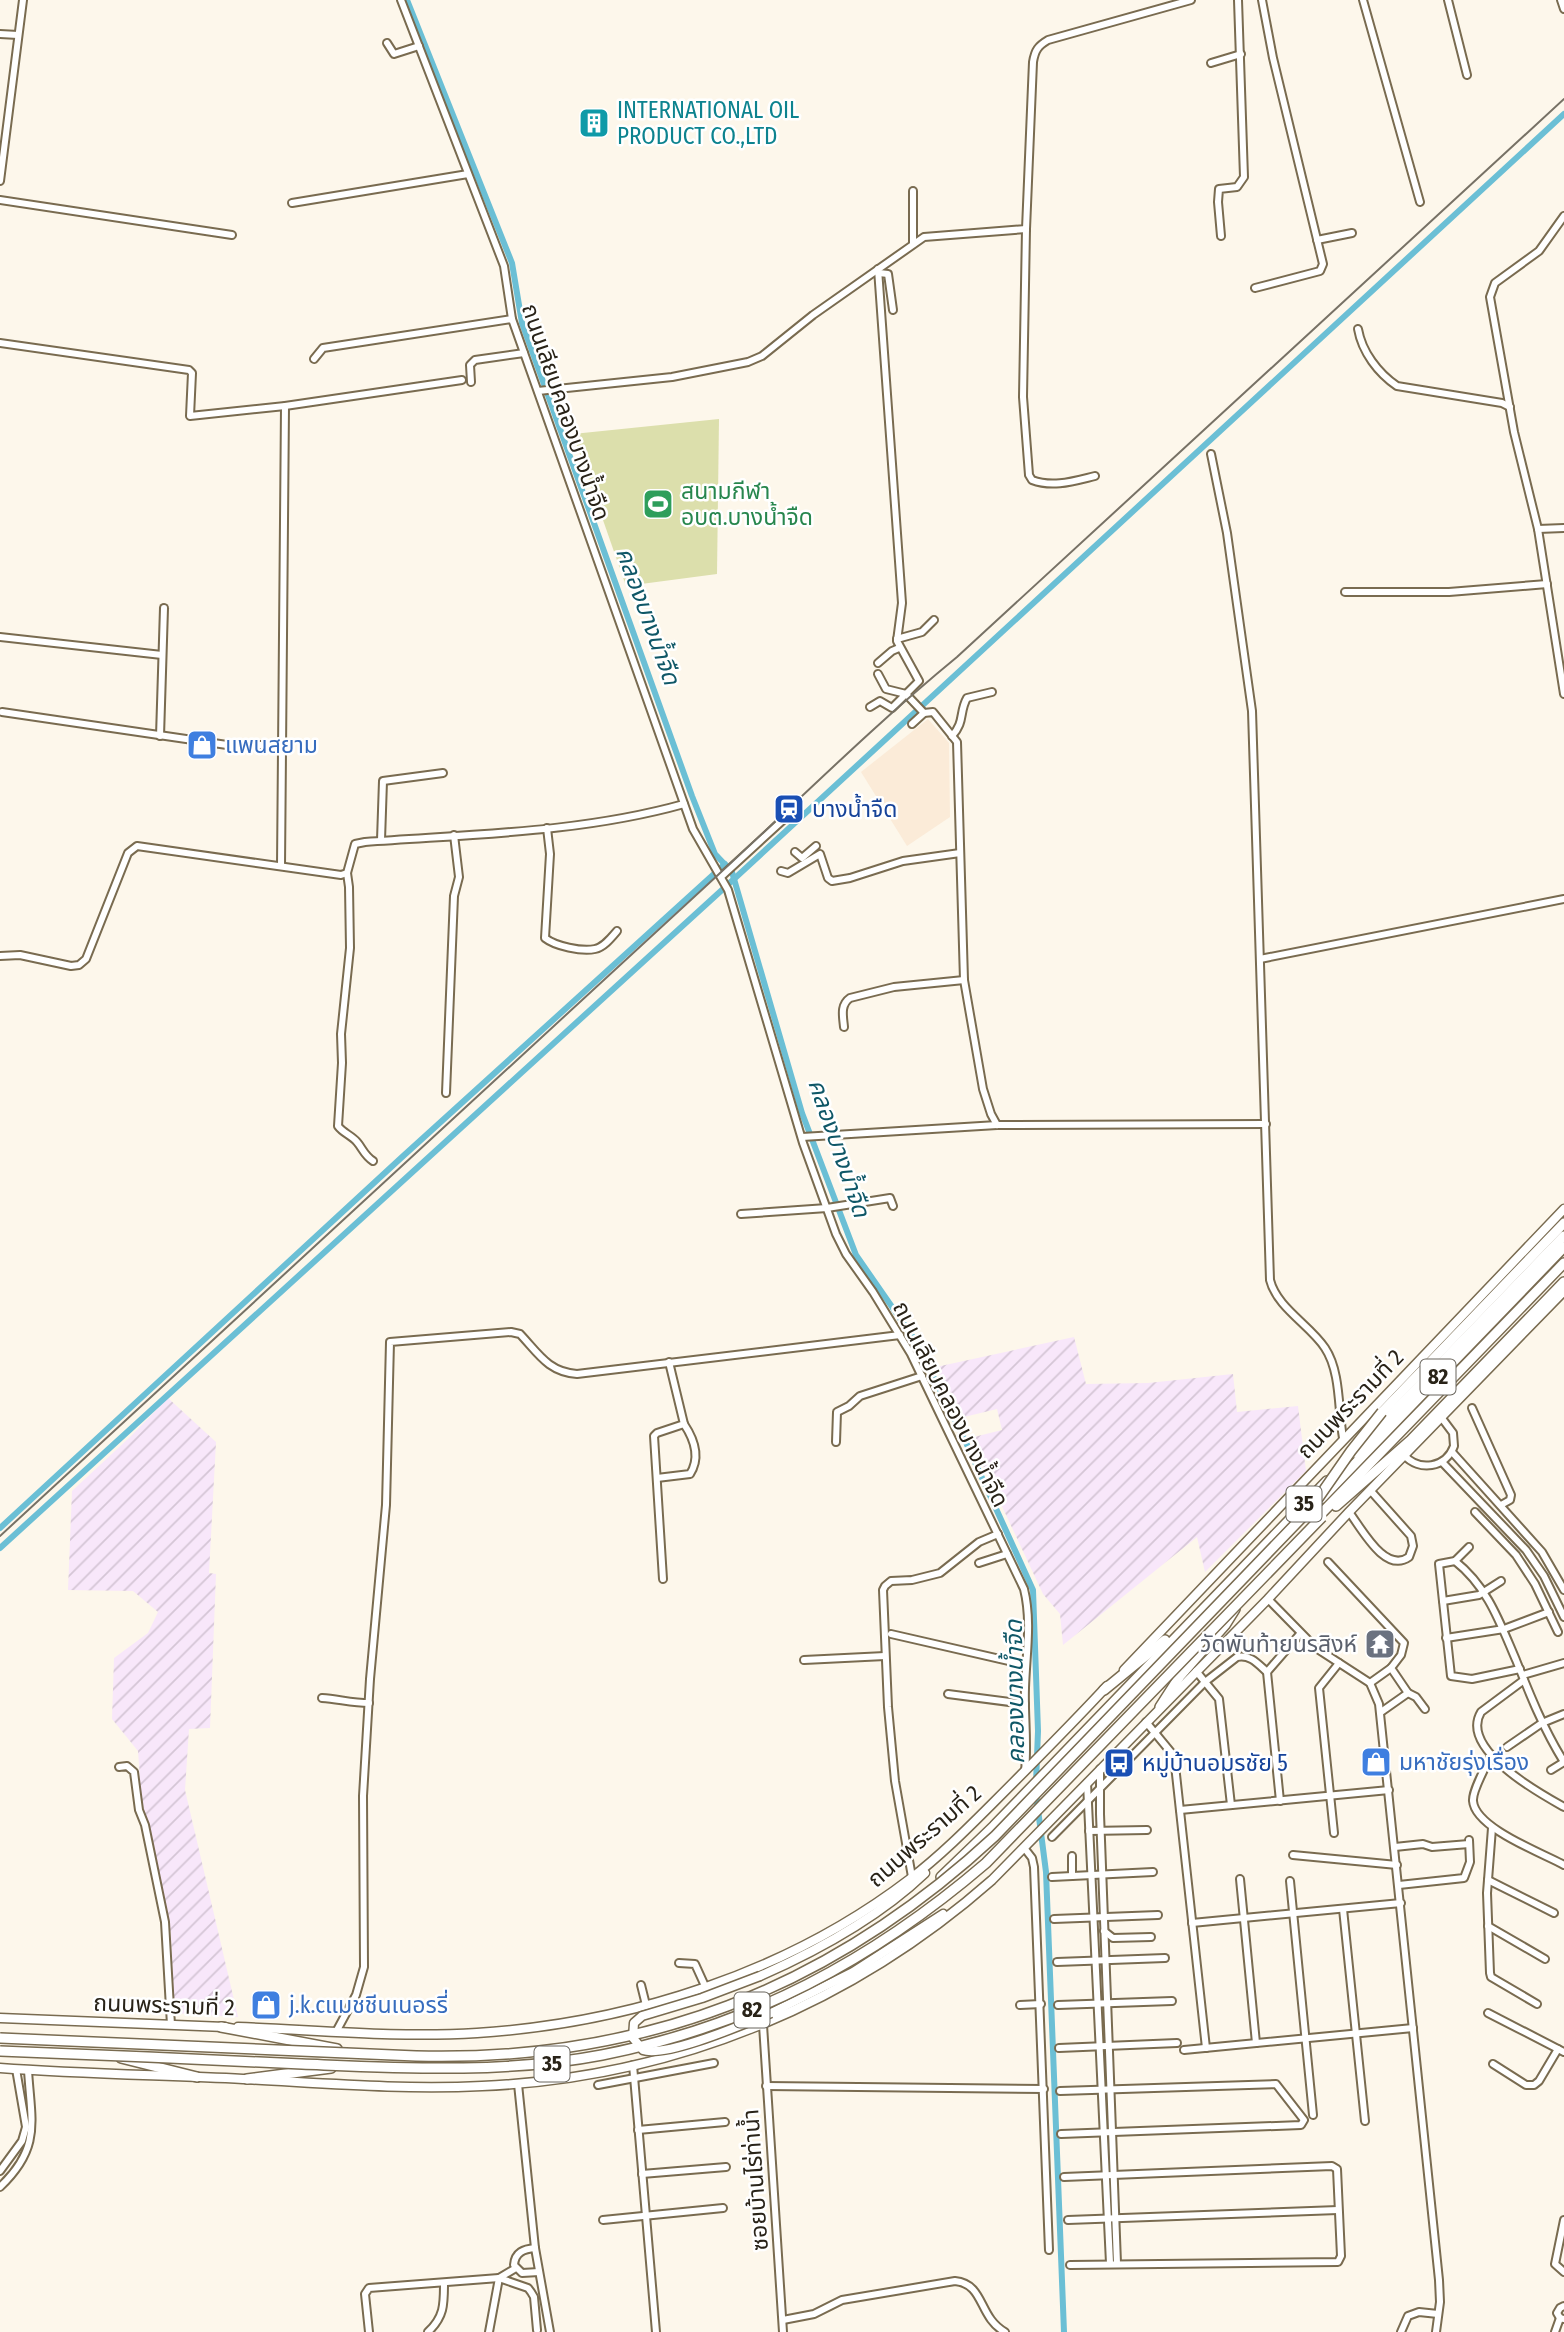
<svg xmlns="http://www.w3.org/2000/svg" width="1564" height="2332" viewBox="0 0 1564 2332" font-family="'Fira Sans Condensed','Noto Sans Thai',sans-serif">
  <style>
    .industrial { fill: url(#industrial-furrows) }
    .education { fill: #fbebd8 }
    .pitch { fill: #dcdfac }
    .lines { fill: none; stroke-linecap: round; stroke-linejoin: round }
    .canal { stroke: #6bbfd5; stroke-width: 6 }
    .minor-casing { stroke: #796b50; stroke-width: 10 }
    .major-casing { stroke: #796b50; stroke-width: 11 }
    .highway-casing { stroke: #796b50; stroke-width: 12 }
    .minor { stroke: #fff; stroke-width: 6 }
    .major { stroke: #fff; stroke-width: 8 }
    .highway { stroke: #fff; stroke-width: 9 }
    .rail { stroke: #777165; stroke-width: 2 }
    .major-bridge-casing { stroke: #796b50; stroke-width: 11; stroke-linecap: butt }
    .highway-bridge-casing { stroke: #796b50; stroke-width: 12; stroke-linecap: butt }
    .major-bridge { stroke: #fff; stroke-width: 8 }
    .highway-bridge { stroke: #fff; stroke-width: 9 }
    .labels { text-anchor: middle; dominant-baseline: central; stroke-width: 5; stroke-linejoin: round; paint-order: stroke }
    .shield { fill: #fff; stroke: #69655d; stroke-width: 2 }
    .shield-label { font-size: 21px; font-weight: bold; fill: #292318 }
    .culture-label { font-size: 23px; fill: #0d838f; stroke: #fff; text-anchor: start }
    .street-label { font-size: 23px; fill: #292318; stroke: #fff }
    .leisure-label { font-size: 23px; fill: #27864d; stroke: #fff; text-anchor: start }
    .shop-label { font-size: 23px; fill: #366cbe; stroke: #fff; text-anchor: start }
    .transit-label { font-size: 23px; fill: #164399; stroke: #fff; text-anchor: start }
    .worship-label { font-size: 23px; fill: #5b616d; stroke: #fff; text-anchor: end }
    .water-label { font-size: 24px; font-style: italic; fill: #0f5767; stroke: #fff }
  </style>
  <defs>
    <pattern id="industrial-furrows" width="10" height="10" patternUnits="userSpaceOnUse" patternTransform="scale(1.75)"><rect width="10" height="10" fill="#f8e7fa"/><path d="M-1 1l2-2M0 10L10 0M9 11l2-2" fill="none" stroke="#d5c6d6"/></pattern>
  </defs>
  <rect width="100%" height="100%" fill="#fdf7eb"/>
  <g class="industrial">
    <path d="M1074,1337l12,47 62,-1 85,-9 4,38 61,-6 8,65 -101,101 -8,-35 -134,108 -3,-31 -17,-20 -73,-156 32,-8 -5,-21 -37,9 -24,-51z"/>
    <path d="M168,1398l48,44 -7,131 7,1 -6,154 -21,1 -4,61 53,227 -64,-4 -3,-78 -24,-113 -9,-10 2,-34 -2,-27 -26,-32 2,-61 34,-25 10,-21 -25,-21 -65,-1 4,-99 58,-54z"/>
  </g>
  <path class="education" d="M928,719l21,24 1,74 -43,29 -46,-74z"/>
  <path class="pitch" d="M719,419l-2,155 -91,12 -53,-152z"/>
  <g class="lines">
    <g class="canal">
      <path d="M407,0l105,263 10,60 170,473 23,58 17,18 70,241 54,142 59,85 48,96 70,154 5,141 -2,52"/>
      <path d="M0,1528l401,-370 324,-294"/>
      <path d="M0,1548l734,-669 830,-765"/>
      <path d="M1036,1794l10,78 18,460"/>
    </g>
    <g class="minor-casing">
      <g id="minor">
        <path d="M401,0l103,266 8,53 181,510 35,61 75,253 33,91 10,20 27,38 38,62 113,235c8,32 2,66 1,99 -1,28 3,55 0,83"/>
        <path d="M1363,0l57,202"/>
        <path d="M1448,0l19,75"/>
        <path d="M1561,0l3,9"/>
        <path d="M0,34l18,1"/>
        <path d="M387,43l7,11 25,-8"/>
        <path d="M1211,63l30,-9"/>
        <path d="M0,181l23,-181"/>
        <path d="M0,200l232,35"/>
        <path d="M292,203l176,-29"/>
        <path d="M1564,216l-25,35 -44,32 -5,14 24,135 24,97 26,165"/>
        <path d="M1026,229l-3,168 6,78 3,5c21,8 42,1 63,-4"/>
        <path d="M1221,236l-3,-34 1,-13 18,-2 7,-10 -6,-177"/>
        <path d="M1317,240l35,-7"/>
        <path d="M913,244v-53"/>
        <path d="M878,269l24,334 -5,38 22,40 -13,13 18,19"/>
        <path d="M879,273l9,1 5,36"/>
        <path d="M1255,288l65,-17 3,-7 -50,-206 -11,-58"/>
        <path d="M1358,329c4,23 20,44 39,57l105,17 8,4"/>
        <path d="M0,343l189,27 3,3 -2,43 95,-10 177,-26"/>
        <path d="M314,359l9,-11 189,-29"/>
        <path d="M471,382l-1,-17 5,-5 49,-7"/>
        <path d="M538,391l134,-14 76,-15 14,-6 51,-41 111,-78 102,-8 7,-167c2,-12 5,-16 15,-22l143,-40"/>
        <path d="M1211,454l16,79 25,178 18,569c7,28 40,45 55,68 16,24 13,62 18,90"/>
        <path d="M1538,529l26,-1"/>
        <path d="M1345,592h104l98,-8"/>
        <path d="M0,637l162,18"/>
        <path d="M897,639l25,-7 12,-12"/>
        <path d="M878,663l14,-12 7,-3"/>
        <path d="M870,707l10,-6 12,7 14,-14 -20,-5 -8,-15"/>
        <path d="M2,712l225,33h55"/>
        <path d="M912,724l12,-11 9,-1 24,30 7,238 19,109 8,25 6,11"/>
        <path d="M160,736l4,-128"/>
        <path d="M952,736c13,-14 7,-24 15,-38l25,-6"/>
        <path d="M547,828l3,26 -5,84c10,8 37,14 50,11 9,-2 16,-11 22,-18"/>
        <path d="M381,840l2,-59 60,-8"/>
        <path d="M795,852l7,6 14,-12"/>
        <path d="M281,866l4,-460"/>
        <path d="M781,871l7,2 32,-19 8,24 4,3 18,-3 53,-17 57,-8"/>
        <path d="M347,873l2,14 1,61 -9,86 1,29 -4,63c5,7 13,9 19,16 6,7 7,13 16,19"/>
        <path d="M723,875l60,-55"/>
        <path d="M0,956l20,-1 51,11 8,-1 7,-6 42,-106 9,-7 204,29 6,-2 8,-29 10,-2c107,-8 215,-9 319,-38"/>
        <path d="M1260,959l304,-60"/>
        <path d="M844,1027c-1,-11 -4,-22 6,-29l44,-11 70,-7"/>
        <path d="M446,1093l8,-197 5,-19 -5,-42"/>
        <path d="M802,1137l195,-12 269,-1"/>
        <path d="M741,1214l86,-6 63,-10 3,8"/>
        <path d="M1472,1408l39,87 -1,5 -9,5"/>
        <path d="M836,1442l1,-30 12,-6 11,-10 62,-20"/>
        <path d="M1452,1452l90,100 22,38"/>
        <path d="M1404,1455c15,17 42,13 50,-9l-1,-13 -12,-16"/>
        <path d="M1442,1462l84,88 18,26 20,41"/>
        <path d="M657,1478l33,-4c11,-17 4,-35 -6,-50"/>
        <path d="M1349,1512c13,17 36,62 60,45l4,-11 -2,-10 -41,-46"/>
        <path d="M1475,1512l41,43 19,29 23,48"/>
        <path d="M1469,1547l-14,14 -16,3 12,112 21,3 48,-10"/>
        <path d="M1455,1561c33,26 45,62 61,99 14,35 28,70 48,102"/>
        <path d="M1328,1562l76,81 -3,12 -10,13 17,25 -27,19"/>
        <path d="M979,1563l28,-9"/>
        <path d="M663,1579l-9,-143 3,-3 27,-9 -15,-62"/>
        <path d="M1268,1599l48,49 54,35 9,21 60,576 1,22 -4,30"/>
        <path d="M1443,1601l36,-6 22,-14"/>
        <path d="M891,1634l135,31"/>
        <path d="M1446,1638l58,-9 45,-17"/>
        <path d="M804,1660l81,-4"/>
        <path d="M1196,1671l23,28 12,106"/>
        <path d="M1523,1675l41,-12"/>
        <path d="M1524,1680l-43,32c-22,37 58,81 83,95"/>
        <path d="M1370,1683l21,-15"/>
        <path d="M1408,1693l8,4 9,12"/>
        <path d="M948,1694l77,10"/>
        <path d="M322,1698c16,1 30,5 47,5"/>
        <path d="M1146,1722l28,34 32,292"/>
        <path d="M1507,1747l35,-24 22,-9"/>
        <path d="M1491,1756c-5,10 -19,35 -18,45 2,27 69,52 91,64"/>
        <path d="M119,1767l8,-1 7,6 5,38 6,15 20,97 6,103"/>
        <path d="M1100,1769v45l17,449"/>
        <path d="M1551,1770l13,-8"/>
        <path d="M1087,1783l23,480"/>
        <path d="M1280,1801l-13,-129 33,-38"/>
        <path d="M1180,1810l209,-20"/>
        <path d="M1492,1828l-5,65 3,80 1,4 46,27"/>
        <path d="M1089,1831l58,-1"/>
        <path d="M1334,1833l-15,-145 20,-25"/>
        <path d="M1052,1837l153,-155 32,-25c13,-3 21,7 30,15"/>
        <path d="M1395,1847l28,-3 9,3 37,-3"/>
        <path d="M1025,1849l7,9 2,9 15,383"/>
        <path d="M1293,1855l104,10"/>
        <path d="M1072,1856v20"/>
        <path d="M912,1877l-17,-96 -7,-74 -5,-117 2,-4 6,-5 21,-1 28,-7 39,-31 19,-8"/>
        <path d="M1052,1877l101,-5"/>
        <path d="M1240,1879l16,164"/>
        <path d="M1488,1880l66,33"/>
        <path d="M1290,1881l23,234"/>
        <path d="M1399,1885l65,-7 6,-16 -1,-22"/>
        <path d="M1343,1909l22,212"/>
        <path d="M1054,1919l104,-4"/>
        <path d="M1192,1923l209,-20"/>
        <path d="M1488,1926l57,33"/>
        <path d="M1104,1931l9,7 38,-1"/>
        <path d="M1057,1962l108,-4"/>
        <path d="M679,1963l16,1 10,22"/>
        <path d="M641,1985l5,20"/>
        <path d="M1020,2005l21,-1"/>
        <path d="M1058,2005l114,-4"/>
        <path d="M1488,2013l76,39"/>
        <path d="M763,2025l20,307"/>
        <path d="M336,2032l20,-37 8,-28 -1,-171 7,-117 16,-174 4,-163 121,-10 9,2c18,19 28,38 57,40l323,-39"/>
        <path d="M1059,2048l118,-5"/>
        <path d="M1184,2050l229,-22"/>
        <path d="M1493,2064l33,21h8l5,-4 19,-32"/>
        <path d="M633,2065l23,267"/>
        <path d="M518,2084l17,164 15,84"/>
        <path d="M598,2085l116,-22"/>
        <path d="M766,2086l278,3"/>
        <path d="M1060,2091l216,-7 28,36 -3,5 -240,9"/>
        <path d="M638,2130l87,-8"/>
        <path d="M0,2171l22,-30 4,-14 -10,-58"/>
        <path d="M642,2174l84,-7"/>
        <path d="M1064,2177l268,-11 5,3 4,87 -3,6 -268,3"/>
        <path d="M0,2187c42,-40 31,-66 28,-117"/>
        <path d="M603,2220l120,-12"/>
        <path d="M1068,2220l270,-10"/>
        <path d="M1564,2220l-9,44 9,8"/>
        <path d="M535,2248c-11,1 -20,4 -21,17l8,8 17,-1"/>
        <path d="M1564,2306l-4,2 -3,5 3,5 4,1"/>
        <path d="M783,2320l31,-6 28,-14 113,-19c30,3 23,36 50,51"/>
        <path d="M369,2332l-4,-38 4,-6 130,-10 29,10 3,4 3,5 3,33"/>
        <path d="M428,2332c16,-15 16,-27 16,-48"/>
        <path d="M489,2332l10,-54 17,-10"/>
        <path d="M1401,2332l7,-16 11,-4 19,2"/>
        <path d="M1555,2332l5,-14"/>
      </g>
    </g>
    <g class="major-casing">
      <g id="major">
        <path d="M1124,1670l440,-461"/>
        <path d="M760,1976c59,-26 118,-58 165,-103"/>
        <path d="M771,2013l82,-41 90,-58"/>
        <path d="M0,2018l225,9"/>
        <path d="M238,2027c79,3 159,11 239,6 153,-10 310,-60 433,-154 30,-23 56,-49 82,-75 39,-39 78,-78 115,-118"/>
        <path d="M0,2068c81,6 162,7 243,11 79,4 159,11 239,7 190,-8 367,-80 510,-206l276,-281 81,-87 215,-221"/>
      </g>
    </g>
    <g class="highway-casing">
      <g id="highway">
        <path d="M1382,1412l182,-189"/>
        <path d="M1354,1453l210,-217"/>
        <path d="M1321,1499l243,-252"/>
        <path d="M1336,1506l75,-66 153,-158"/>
        <path d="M1315,1520l249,-257"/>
        <path d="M1104,1690l61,-50"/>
        <path d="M1160,1707l20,-31 45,-51 10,-16"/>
        <path d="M941,1877l53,-51 333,-345"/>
        <path d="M221,2027l116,22"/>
        <path d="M121,2058l76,19"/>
        <path d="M247,2079l84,-11"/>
      </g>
    </g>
    <use href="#minor" class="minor"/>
    <use href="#major" class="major"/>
    <use href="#highway" class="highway"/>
    <path class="rail" d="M0,1536l719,-662c79,-73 155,-149 238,-217l607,-558"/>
    <g class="major-bridge-casing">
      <path id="major-bridge" d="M760,1976l-58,22 -60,18 -8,7 -1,15 10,12c23,8 103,-27 128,-37"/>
    </g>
    <g class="highway-bridge-casing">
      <g id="highway-bridge">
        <path d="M0,2038l416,18c226,6 414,-67 579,-220l317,-329 39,-56 31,-39"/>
        <path d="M0,2051c101,4 201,8 302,13 100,4 201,10 300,-9 148,-29 271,-95 384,-192l336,-346"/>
      </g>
    </g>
    <use href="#major-bridge" class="major-bridge"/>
    <use href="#highway-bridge" class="highway-bridge"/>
  </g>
  <defs>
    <g id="building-square" transform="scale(1.575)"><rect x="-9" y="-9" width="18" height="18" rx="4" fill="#0f9aa8" stroke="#fff"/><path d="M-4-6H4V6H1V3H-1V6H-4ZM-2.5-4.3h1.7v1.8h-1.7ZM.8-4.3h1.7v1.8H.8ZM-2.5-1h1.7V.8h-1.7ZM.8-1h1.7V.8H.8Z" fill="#fff"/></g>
    <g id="stadium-square" transform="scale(1.575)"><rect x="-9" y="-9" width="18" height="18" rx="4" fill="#2e9e5b" stroke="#fff"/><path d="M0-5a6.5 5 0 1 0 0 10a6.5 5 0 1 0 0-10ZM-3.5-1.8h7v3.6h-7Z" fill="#fff"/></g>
    <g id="shop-square" transform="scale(1.575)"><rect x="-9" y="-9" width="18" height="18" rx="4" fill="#3f7fe0" stroke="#fff"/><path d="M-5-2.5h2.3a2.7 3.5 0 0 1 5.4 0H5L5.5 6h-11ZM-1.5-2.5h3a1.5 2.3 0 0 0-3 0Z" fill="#fff"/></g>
    <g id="station-square" transform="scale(1.575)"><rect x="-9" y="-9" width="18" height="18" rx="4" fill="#1a4fb4" stroke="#fff"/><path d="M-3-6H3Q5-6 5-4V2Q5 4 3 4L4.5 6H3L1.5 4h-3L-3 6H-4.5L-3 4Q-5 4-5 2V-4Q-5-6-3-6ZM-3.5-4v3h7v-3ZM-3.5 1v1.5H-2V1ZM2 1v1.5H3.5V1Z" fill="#fff"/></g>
    <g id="temple-square" transform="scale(1.575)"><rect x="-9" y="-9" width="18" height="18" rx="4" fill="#6b7280" stroke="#fff"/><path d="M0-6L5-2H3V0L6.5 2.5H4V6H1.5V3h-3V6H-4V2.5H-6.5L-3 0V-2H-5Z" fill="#fff"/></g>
    <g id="bus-square" transform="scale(1.575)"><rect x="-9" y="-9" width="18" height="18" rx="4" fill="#1a4fb4" stroke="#fff"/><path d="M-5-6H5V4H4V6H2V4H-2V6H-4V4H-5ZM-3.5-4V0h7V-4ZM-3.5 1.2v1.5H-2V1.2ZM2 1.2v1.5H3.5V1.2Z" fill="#fff"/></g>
  </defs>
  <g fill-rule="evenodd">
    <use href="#building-square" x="594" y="123"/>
    <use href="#stadium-square" x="658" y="504"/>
    <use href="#shop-square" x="202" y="745"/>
    <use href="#station-square" x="789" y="809"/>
    <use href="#temple-square" x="1380" y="1644"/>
    <use href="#shop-square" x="1376" y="1762"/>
    <use href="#bus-square" x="1119" y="1763"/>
    <use href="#shop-square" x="266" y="2005"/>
  </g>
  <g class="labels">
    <g class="shield">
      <rect x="1420.5" y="1359.5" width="35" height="35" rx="5"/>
      <rect x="1286.5" y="1486.5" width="35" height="35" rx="5"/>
      <rect x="734.5" y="1992.5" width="35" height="35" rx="5"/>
      <rect x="534.5" y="2046.5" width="35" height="35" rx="5"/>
    </g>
    <g class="shield-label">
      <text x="1438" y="1377">82</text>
      <text x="1304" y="1504">35</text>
      <text x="752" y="2010">82</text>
      <text x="552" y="2064">35</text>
    </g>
    <g class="culture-label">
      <text x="617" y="110">INTERNATIONAL OIL<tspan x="617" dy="26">PRODUCT CO.,LTD</tspan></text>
    </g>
    <g class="street-label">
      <text transform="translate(566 412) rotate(71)">ถนนเลียบคลองบางน้ำจืด</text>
      <text transform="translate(951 1404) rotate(63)">ถนนเลียบคลองบางน้ำจืด</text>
      <text transform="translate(1350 1404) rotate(-46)">ถนนพระรามที่ 2</text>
      <text transform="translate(924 1836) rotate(-41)">ถนนพระรามที่ 2</text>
      <text transform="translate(164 2005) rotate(2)">ถนนพระรามที่ 2</text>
      <text transform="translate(755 2180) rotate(-94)">ซอยบ้านไร่ท่าน้ำ</text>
    </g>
    <g class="leisure-label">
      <text x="681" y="491">สนามกีฬา<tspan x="681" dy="26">อบต.บางน้ำจืด</tspan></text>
    </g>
    <g class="shop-label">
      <text x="225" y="745">แพนสยาม</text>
      <text x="1399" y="1762">มหาชัยรุ่งเรื่อง</text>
      <text x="289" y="2005">j.k.cแมชชีนเนอรรี่</text>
    </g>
    <g class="transit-label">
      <text x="812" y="809">บางน้ำจืด</text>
      <text x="1142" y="1763">หมู่บ้านอมรชัย 5</text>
    </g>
    <g class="worship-label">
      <text x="1357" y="1644">วัดพันท้ายนรสิงห์</text>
    </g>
    <g class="water-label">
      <text transform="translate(648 616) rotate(70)">คลองบางน้ำจืด</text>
      <text transform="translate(839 1148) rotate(71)">คลองบางน้ำจืด</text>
      <text transform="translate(1015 1692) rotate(-91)">คลองบางน้ำจืด</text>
    </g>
  </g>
</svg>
